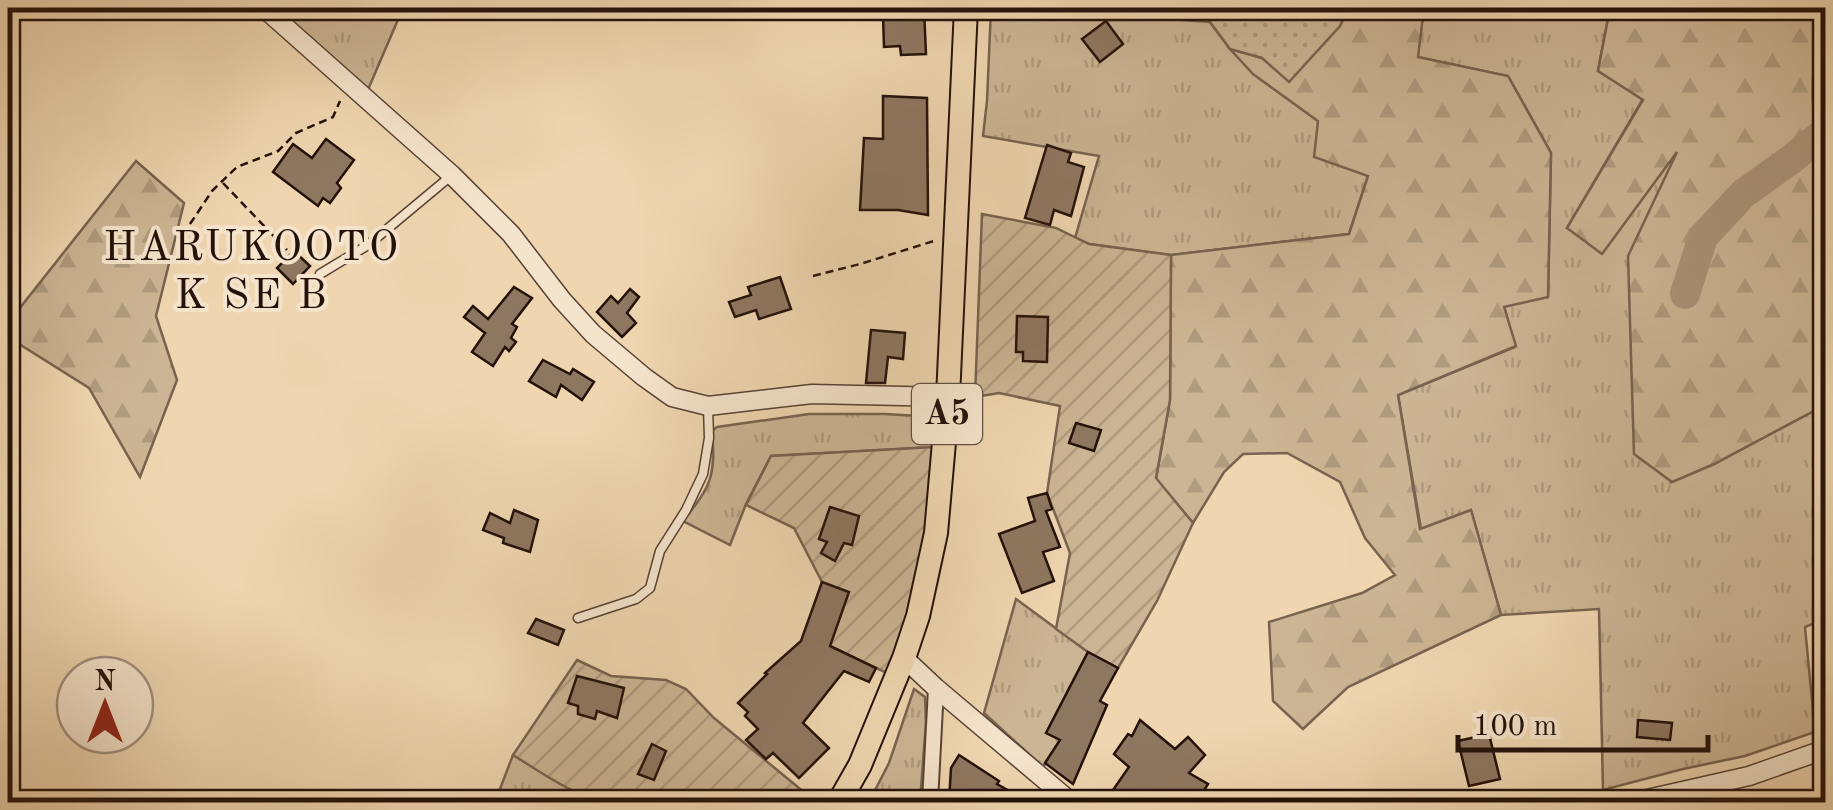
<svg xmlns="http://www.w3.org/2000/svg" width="1833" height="810" viewBox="0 0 1833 810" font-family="'Old Standard TT',serif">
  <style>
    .grass { fill: url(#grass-tufts); stroke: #78634f; stroke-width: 2.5 }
    .forest { fill: url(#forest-firs); stroke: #78634f; stroke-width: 2.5 }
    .park { fill: url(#park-dots); stroke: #78634f; stroke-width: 2.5 }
    .garden { fill: url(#garden-furrows); stroke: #78634f; stroke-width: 2.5 }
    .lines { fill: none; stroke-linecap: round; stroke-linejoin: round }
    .river { stroke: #aa9378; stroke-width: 30 }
    .building { fill: #8e7760; stroke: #24110a; stroke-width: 2.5 }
    .service-casing { stroke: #574234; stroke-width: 11 }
    .minor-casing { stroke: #574234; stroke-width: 18 }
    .tertiary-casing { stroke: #574234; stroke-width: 21 }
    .trunk-casing { stroke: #24110a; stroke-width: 26 }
    .path { stroke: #24110a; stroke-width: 2.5; stroke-dasharray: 8 5; stroke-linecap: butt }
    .service { stroke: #f5e4cc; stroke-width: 8 }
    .minor { stroke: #f5e4cc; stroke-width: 14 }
    .tertiary { stroke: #f5e4cc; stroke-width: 18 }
    .trunk { stroke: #efd6b0; stroke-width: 22 }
    .labels { text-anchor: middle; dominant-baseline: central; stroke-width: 8; stroke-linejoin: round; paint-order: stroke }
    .shield { fill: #f5e4cc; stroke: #635044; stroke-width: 2.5 }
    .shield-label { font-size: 35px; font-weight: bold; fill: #24110a }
    .quarter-label { font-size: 42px; letter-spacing: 2.5px; fill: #24110a; stroke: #f5e4cc }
  </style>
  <defs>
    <pattern id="grass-tufts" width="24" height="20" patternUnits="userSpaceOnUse" patternTransform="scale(2.5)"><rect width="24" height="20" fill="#ccb594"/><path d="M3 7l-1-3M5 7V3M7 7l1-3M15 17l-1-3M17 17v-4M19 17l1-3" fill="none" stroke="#af9b7e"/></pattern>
    <pattern id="forest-firs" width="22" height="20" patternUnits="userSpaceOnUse" patternTransform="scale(2.5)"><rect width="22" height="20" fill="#ccb594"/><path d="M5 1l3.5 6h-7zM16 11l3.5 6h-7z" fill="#af9b7e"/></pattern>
    <pattern id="park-dots" width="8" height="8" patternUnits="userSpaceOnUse" patternTransform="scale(2.5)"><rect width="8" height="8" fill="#ccb594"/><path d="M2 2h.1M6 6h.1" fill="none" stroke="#af9b7e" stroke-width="1.8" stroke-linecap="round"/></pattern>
    <pattern id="garden-furrows" width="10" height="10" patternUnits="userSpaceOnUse" patternTransform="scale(2.5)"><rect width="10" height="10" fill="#ccb594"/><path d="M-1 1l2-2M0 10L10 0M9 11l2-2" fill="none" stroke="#af9b7e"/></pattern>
  </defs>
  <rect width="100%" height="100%" fill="#efd6b0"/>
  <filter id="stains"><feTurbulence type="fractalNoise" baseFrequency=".002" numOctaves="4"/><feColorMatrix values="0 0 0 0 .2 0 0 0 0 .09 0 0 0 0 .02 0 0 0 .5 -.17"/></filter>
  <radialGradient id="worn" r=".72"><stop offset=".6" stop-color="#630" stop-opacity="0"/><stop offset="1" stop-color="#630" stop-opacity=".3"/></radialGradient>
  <g class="grass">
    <path d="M274,8h129l-36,84z"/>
    <path d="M991,8h163l15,11 41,3 20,27 30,30 58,42 50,55 -19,58 -178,21 -82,-11 -14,-6 24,-82 -116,-20 4,-35z"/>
    <path d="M1424,8h186l-12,63 45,28 -76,129 35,25 79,-108 -10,337 43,-18 111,-59v214l-20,8 10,105 -70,24 -62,13 -80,21 -4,-181 -98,6 -30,-104 -50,18 -23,-134 117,-48 -11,-41 44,-9 3,-144 -43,-77 -91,-19z"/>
    <path d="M809,414h76l50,3 -1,30 -163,9 -25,48 -16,41 -47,-24c28,-35 33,-44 29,-90l5,-4z"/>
    <path d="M1016,599l72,53 -41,80 32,17 -30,9 -6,9 -59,-54z"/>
    <path d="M914,689l11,8 1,25 -6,80h-51l20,-39z"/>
    <path d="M513,755l51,30 36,17h-105z"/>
  </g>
  <g class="forest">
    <path d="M1348,8h76l-6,49 90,19 43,77 -3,144 -44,10 12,39 -118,49 22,134 51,-19 30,105 -153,72 -45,42 -30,-28 -4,-79 93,-29 33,-18 -30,-37 -25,-56 -53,-29 -44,1 -19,18 -31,51 -37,-44 14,-79 1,-145 178,-21 19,-58 -54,-19 4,-36 -65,-47 -23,-25 32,9 78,-32z"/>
    <path d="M1610,8h215v397l-111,59 -42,18 -38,-28 -6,-198 49,-104 -75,102 -35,-26 76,-128 -45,-29z"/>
    <path d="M136,161l48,42 -28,113 21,64 -37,97 -51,-89 -81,-51v-14z"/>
  </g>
  <path class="park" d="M1215,8h133l-8,18 -51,56 -27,-24 -32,-9 -20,-27z"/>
  <g class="garden">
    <path d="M982,214l74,14 33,16 82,11 -1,145 -14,78 37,45 -36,78 -39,67 -30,-16 -32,-23 14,-76 -23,-60 13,-87 -61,-13 -24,4z"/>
    <path d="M934,447l-8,116 -35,112 -59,-28 -29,-8 19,-57 -28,-54 -48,-23 25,-49z"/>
    <path d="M577,660l34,16 55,4 20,9 28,29 91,75 -8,9h-176l-5,-4 -2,4c-33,0 -73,-30 -101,-47z"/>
  </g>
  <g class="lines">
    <g class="river">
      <path d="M1826,82v17"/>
      <path d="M1685,294l18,-57 40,-43 50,-36 33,-27"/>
    </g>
  </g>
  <g class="building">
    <path d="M901,8h23l2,46 -25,1 -1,-9 -16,1 -1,-31 18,-1z"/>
    <path d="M1106,21l17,23 -23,18 -18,-23z"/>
    <path d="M883,96l44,2 1,117 -30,-5h-38l4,-72 19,1z"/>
    <path d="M326,139l28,21 -17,23 4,5 -11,15 -7,-5 -5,8 -45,-34 20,-28 19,14z"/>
    <path d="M1047,145l24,8 -3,9 16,5 -13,49 -17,-6 -4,15 -25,-7z"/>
    <path d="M294,251l16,15 -17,18 -16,-16z"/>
    <path d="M780,277l11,32 -32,10 -3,-9 -21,7 -6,-15 22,-7 -3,-8z"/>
    <path d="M514,287l18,11 -20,26 5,3 -6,11 5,4 -7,9 -4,-4 -12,19 -21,-14 13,-19 -21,-16 9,-11 15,13z"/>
    <path d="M630,289l9,8 -12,16 9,10 -14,14 -25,-25 14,-16 7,7z"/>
    <path d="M1017,316l31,1 -1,45 -24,-1v-9h-7z"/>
    <path d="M871,330l34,3 -2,26 -15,-2 -3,26h-19z"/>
    <path d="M543,360l27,14 3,-5 21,13 -12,18 -21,-15 -5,12 -27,-16z"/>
    <path d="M1076,423l25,7 -7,21 -25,-8z"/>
    <path d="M1047,493l5,16 -6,2 14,36 -17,5 11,29 -32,12 -23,-59 36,-13 -7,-23z"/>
    <path d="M830,507l29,9 -7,29 -8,-2 -9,18 -14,-8 6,-11 -8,-3z"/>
    <path d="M514,510l24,10 -8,32 -27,-9 1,-5 -21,-8 7,-17 20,10z"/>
    <path d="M822,582l27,10 -19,54 46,22 -7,14 -25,-11 -41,52 26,25 -30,30 -26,-25 -7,6 -20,-19 12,-11 -13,-13 3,-4 -10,-9 29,-29 -2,-1 36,-32z"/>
    <path d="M536,619l28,11 -6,15 -30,-12z"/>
    <path d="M1088,652l30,16 -18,33 7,4 -34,79 -28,-21 15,-23 -14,-7z"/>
    <path d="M577,676l47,12 -7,30 -20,-7 -2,8 -17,-5v-8l-10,-3z"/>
    <path d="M1140,720l35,29 13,-12 17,18 -16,18 19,11 -11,18h-72l-14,-9 18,-26 -15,-13 14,-20 4,2z"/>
    <path d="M1638,720l34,3 -2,17 -33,-3z"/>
    <path d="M1489,734l11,45 -31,7 -11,-45z"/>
    <path d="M652,744l14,7 -12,29 -16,-6z"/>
    <path d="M959,755l40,26 -2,3 32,18h-80l2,-34z"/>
  </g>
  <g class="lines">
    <g class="service-casing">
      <g id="service">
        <path d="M320,274l48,-29 84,-70"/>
        <path d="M578,618l58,-19 14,-11 10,-37 26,-41 17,-36 6,-36 -1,-32"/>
      </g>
    </g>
    <g class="minor-casing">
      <path id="minor" d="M930,802l6,-114"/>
    </g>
    <g class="tertiary-casing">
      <g id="tertiary">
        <path d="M264,8l188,167 59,59 51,66 31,34 51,43 28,20 36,9 104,-12 136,3"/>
        <path d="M904,658l32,30 135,114"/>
        <path d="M1634,802l115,-26 77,-27"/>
      </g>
    </g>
    <g class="trunk-casing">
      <path id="trunk" d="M839,802l21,-37 44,-107 14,-42 18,-83 12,-136 18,-389"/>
    </g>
    <g class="path">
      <path d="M223,183l64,67"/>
      <path d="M190,224l22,-33 25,-24 41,-16 18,-18 37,-16 7,-16"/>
      <path d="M813,276l47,-12 74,-23"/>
    </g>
    <use href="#service" class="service"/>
    <use href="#minor" class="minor"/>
    <use href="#tertiary" class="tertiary"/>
    <use href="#trunk" class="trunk"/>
  </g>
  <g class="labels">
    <rect class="shield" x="912" y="384" width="70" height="60" rx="8"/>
    <g class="shield-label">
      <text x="947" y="414">A5</text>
    </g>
    <g class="quarter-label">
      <text x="252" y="249">HARUKOOTO<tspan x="252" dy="48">K SE B</tspan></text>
    </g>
  </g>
  <rect width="1833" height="810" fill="none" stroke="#efd6b0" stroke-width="40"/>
  <rect x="10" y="10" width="1813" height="790" fill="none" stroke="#24110a" stroke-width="5"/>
  <rect x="20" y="20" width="1793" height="770" fill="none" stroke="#24110a" stroke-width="2.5"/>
  <g transform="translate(105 705)"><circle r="48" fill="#f5e4cc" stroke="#a1907e" stroke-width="2.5"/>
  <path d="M0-8L18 38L0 25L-18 38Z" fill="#8f2418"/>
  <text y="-15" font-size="28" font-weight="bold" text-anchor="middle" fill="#24110a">N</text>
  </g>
  <path d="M1458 735v15h250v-15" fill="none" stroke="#24110a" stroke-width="5"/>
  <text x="1473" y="735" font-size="30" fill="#24110a" stroke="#f5e4cc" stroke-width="8" paint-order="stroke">100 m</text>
  <rect width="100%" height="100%" filter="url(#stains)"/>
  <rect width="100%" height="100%" fill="url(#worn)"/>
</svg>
